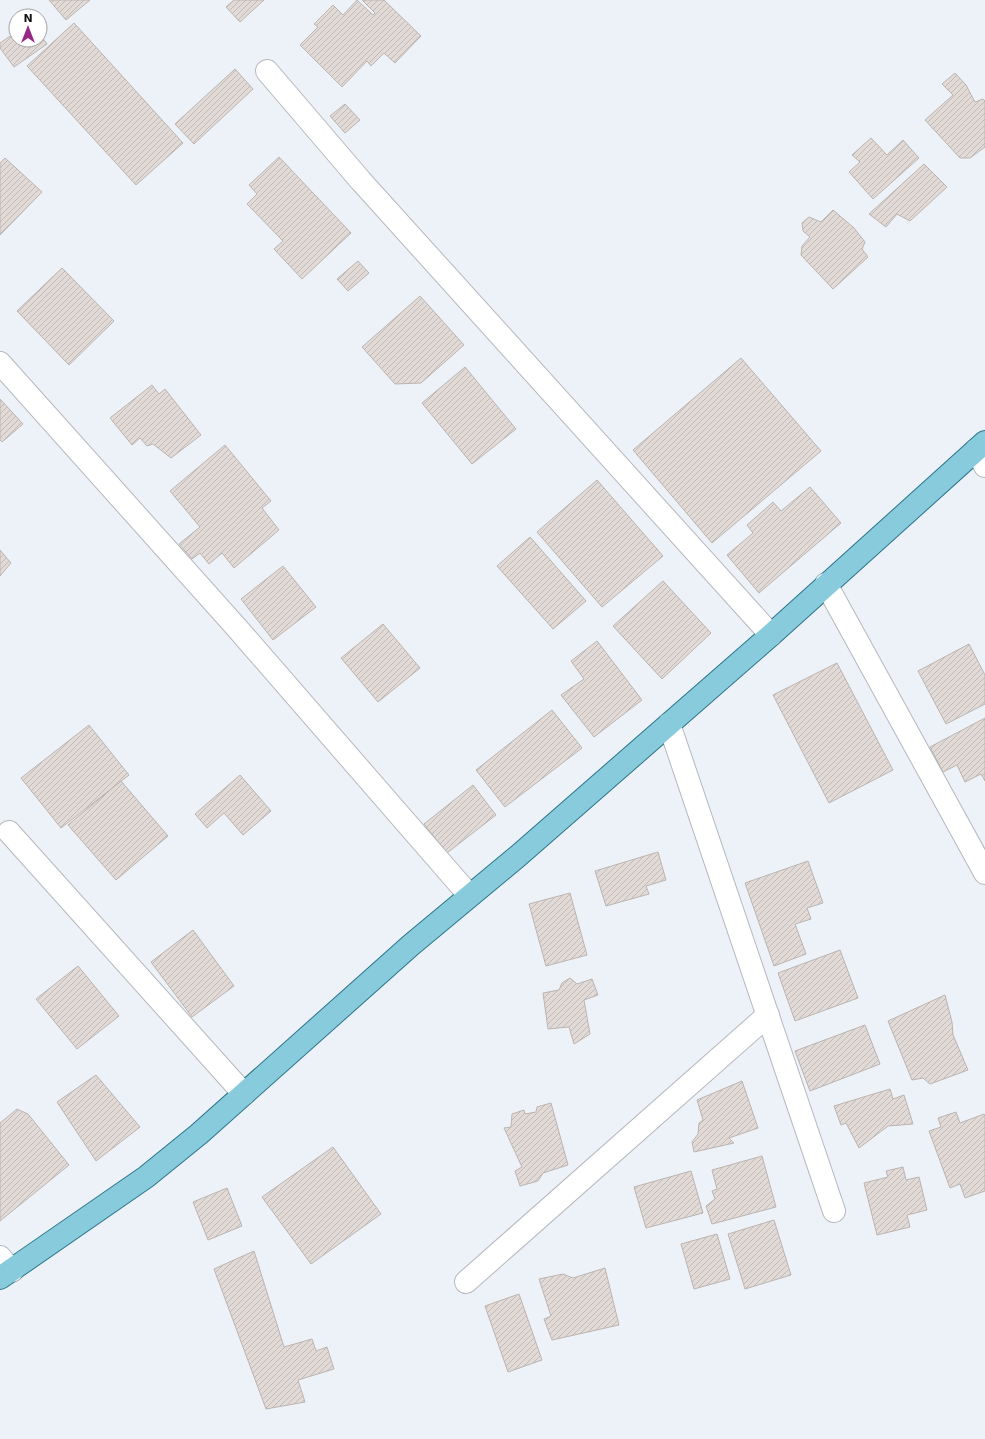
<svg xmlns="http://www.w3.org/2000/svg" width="985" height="1439" viewBox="0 0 985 1439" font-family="'DejaVu Sans',sans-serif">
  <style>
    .building { fill: url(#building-hatch); stroke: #bbb4b0 }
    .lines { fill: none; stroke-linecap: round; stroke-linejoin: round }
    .minor-casing { stroke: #b4b8be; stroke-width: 24 }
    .major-casing { stroke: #2b7489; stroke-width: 24 }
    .minor { stroke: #fff; stroke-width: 22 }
    .major { stroke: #88cbdd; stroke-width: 22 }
  </style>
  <defs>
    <pattern id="building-hatch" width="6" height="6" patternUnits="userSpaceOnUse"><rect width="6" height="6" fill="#e1dad6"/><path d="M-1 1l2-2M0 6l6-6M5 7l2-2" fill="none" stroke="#c0bab7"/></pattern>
  </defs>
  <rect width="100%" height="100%" fill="#edf2f8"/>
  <g class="building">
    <path d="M49,0h41l-24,20z"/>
    <path d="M234,0h30l-24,22 -14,-15z"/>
    <path d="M357,0l16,15 2,-2 -13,-13h22l37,36 -26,27 -11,-10 -13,13 -4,-5 -25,26 -42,-42 18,-18 -4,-3 19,-19 10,10z"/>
    <path d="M74,23l109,120 -47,42 -109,-119z"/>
    <path d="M16,32v8h24v-6l7,10 -33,23 -14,-19v-5z"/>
    <path d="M235,69l18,20 -59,55 -19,-20z"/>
    <path d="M955,73l11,12 9,17 8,-3 2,2v46l-15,11h-10l-35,-38 28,-25 -11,-11z"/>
    <path d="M345,104l15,16 -15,13 -15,-17z"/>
    <path d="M871,138l16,17 16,-15 16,18 -46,41 -24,-27 11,-10 -8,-7z"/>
    <path d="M279,157l72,76 -49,46 -28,-30 9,-8 -36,-37 10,-10 -8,-9z"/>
    <path d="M5,158l37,34 -42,43v-72z"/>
    <path d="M924,164l23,23 -37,34 -13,-7 -11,13 -17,-13z"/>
    <path d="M833,210l21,18 11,14 -3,7 6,8 -35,32 -32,-34 1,-9 8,-9 -7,-6 -1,-8 7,-6 12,5z"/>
    <path d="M358,261l11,12 -21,18 -11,-12z"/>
    <path d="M62,268l52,53 -45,44 -52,-54z"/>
    <path d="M420,296l44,49 -43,38 -26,1 -33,-37z"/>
    <path d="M741,358l80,93 -109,92 -79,-93z"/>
    <path d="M465,367l51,62 -44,35 -50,-61z"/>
    <path d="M152,385l7,9 6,-5 36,46 -30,23 -18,-14 -6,2 -7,-8 -8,7 -22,-27z"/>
    <path d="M0,399l23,25 -21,18 -2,-2z"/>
    <path d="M225,445l46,56 -9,7 17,22 -45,38 -12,-15 -13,11 -9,-11 -8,6 -13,-15 21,-17 -30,-36z"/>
    <path d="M597,480l66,76 -61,51 -65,-75z"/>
    <path d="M810,487l31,36 -82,70 -32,-38 26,-22 -6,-8 26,-23 8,9z"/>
    <path d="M530,537l56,64 -33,28 -56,-63z"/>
    <path d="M0,550l11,13 -11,13z"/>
    <path d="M283,566l33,41 -43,33 -32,-41z"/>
    <path d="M663,581l48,52 -49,46 -49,-53z"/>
    <path d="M383,624l37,44 -42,34 -37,-44z"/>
    <path d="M597,641l45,59 -48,37 -33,-42 23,-16 -13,-18z"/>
    <path d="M969,644l16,31v29l-39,20 -28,-53z"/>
    <path d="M837,663l56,107 -64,33 -56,-108z"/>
    <path d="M552,710l30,38 -77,59 -29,-37z"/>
    <path d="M985,718v63l-4,-7 -16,8 -8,-17 -14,7 -13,-25z"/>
    <path d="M89,725l40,50 -68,53 -40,-50z"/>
    <path d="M240,775l31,36 -28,24 -19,-22 -17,15 -12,-14z"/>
    <path d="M121,781l47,55 -52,44 -48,-55z"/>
    <path d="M473,785l23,30 -49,38 -23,-29z"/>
    <path d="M658,852l8,28 -20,6 3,8 -43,12 -11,-35z"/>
    <path d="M808,861l15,42 -16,5 4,11 -16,5 11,30 -32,12 -29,-83z"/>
    <path d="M570,893l17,62 -41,11 -17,-62z"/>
    <path d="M193,930l41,56 -42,31 -41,-55z"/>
    <path d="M840,950l18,48 -63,23 -17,-48z"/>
    <path d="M78,966l41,50 -42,33 -41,-50z"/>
    <path d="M570,978l7,6 15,-5 6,16 -14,5 6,34 -16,10 -5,-17 -21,2 -5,-36 16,-3 3,-7z"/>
    <path d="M945,995l7,27 1,13 15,35 -38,14 -7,-6 -11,2 -24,-59z"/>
    <path d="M865,1025l15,39 -70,27 -15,-40z"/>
    <path d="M96,1075l44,52 -44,34 -39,-59z"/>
    <path d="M742,1081l16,47 -29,10 5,5 -40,9 -2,-10 6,-8 1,-11 4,-3 -6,-20z"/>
    <path d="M890,1089l3,10 11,-4 9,29 -25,2 -29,22 -13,-25 -5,2 -7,-19z"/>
    <path d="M551,1103l17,62 -25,8 -5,8 -18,5 -5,-15 7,-4 -18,-39 7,-1 1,-13 12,-4 1,4 11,-2 1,-5z"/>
    <path d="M17,1109l11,5 41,51 -69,56v-98z"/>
    <path d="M956,1112l4,11 24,-9 1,2v75l-20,7 -5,-14 -10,4 -21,-57 12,-4 -3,-9z"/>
    <path d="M333,1147l48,67 -70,50 -49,-67z"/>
    <path d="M762,1156l14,51 -64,17 -6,-18 9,-7 -3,-8 5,-2 -5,-19z"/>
    <path d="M903,1167l3,13 13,-3 8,33 -20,5 3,12 -33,8 -13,-52 24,-6 -2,-6z"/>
    <path d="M691,1171l12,42 -57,15 -12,-41z"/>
    <path d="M227,1188l15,38 -34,14 -15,-38z"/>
    <path d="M774,1220l17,55 -46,14 -17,-55z"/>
    <path d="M717,1234l13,45 -36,10 -13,-45z"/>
    <path d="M254,1251l30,96 28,-8 4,12 11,-4 7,22 -36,11 7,22 -39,7 -52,-140z"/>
    <path d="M605,1268l14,57 -67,15 -8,-21 7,-3 -12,-37 24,-5 10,4z"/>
    <path d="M519,1294l23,66 -34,12 -23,-66z"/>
  </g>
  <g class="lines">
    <g class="minor-casing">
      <g id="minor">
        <path d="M267,71l94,110 410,454"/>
        <path d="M0,363l237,265 232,267"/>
        <path d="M976,450l9,16"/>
        <path d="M826,584l159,289"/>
        <path d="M669,724l165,487"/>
        <path d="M9,832l235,262"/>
        <path d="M0,1257l12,14"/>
        <path d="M466,1282l302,-267"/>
      </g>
    </g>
    <g class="major-casing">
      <path id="major" d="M0,1278l146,-101 53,-43 212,-189 107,-89 253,-221 214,-193"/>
    </g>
    <use href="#minor" class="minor"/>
    <use href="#major" class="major"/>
  </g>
  <g transform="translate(28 28)"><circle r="19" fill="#ffffff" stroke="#a0a1a1"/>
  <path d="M0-3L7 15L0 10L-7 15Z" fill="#982785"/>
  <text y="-6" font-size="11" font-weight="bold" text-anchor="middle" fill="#121315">N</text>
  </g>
</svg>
